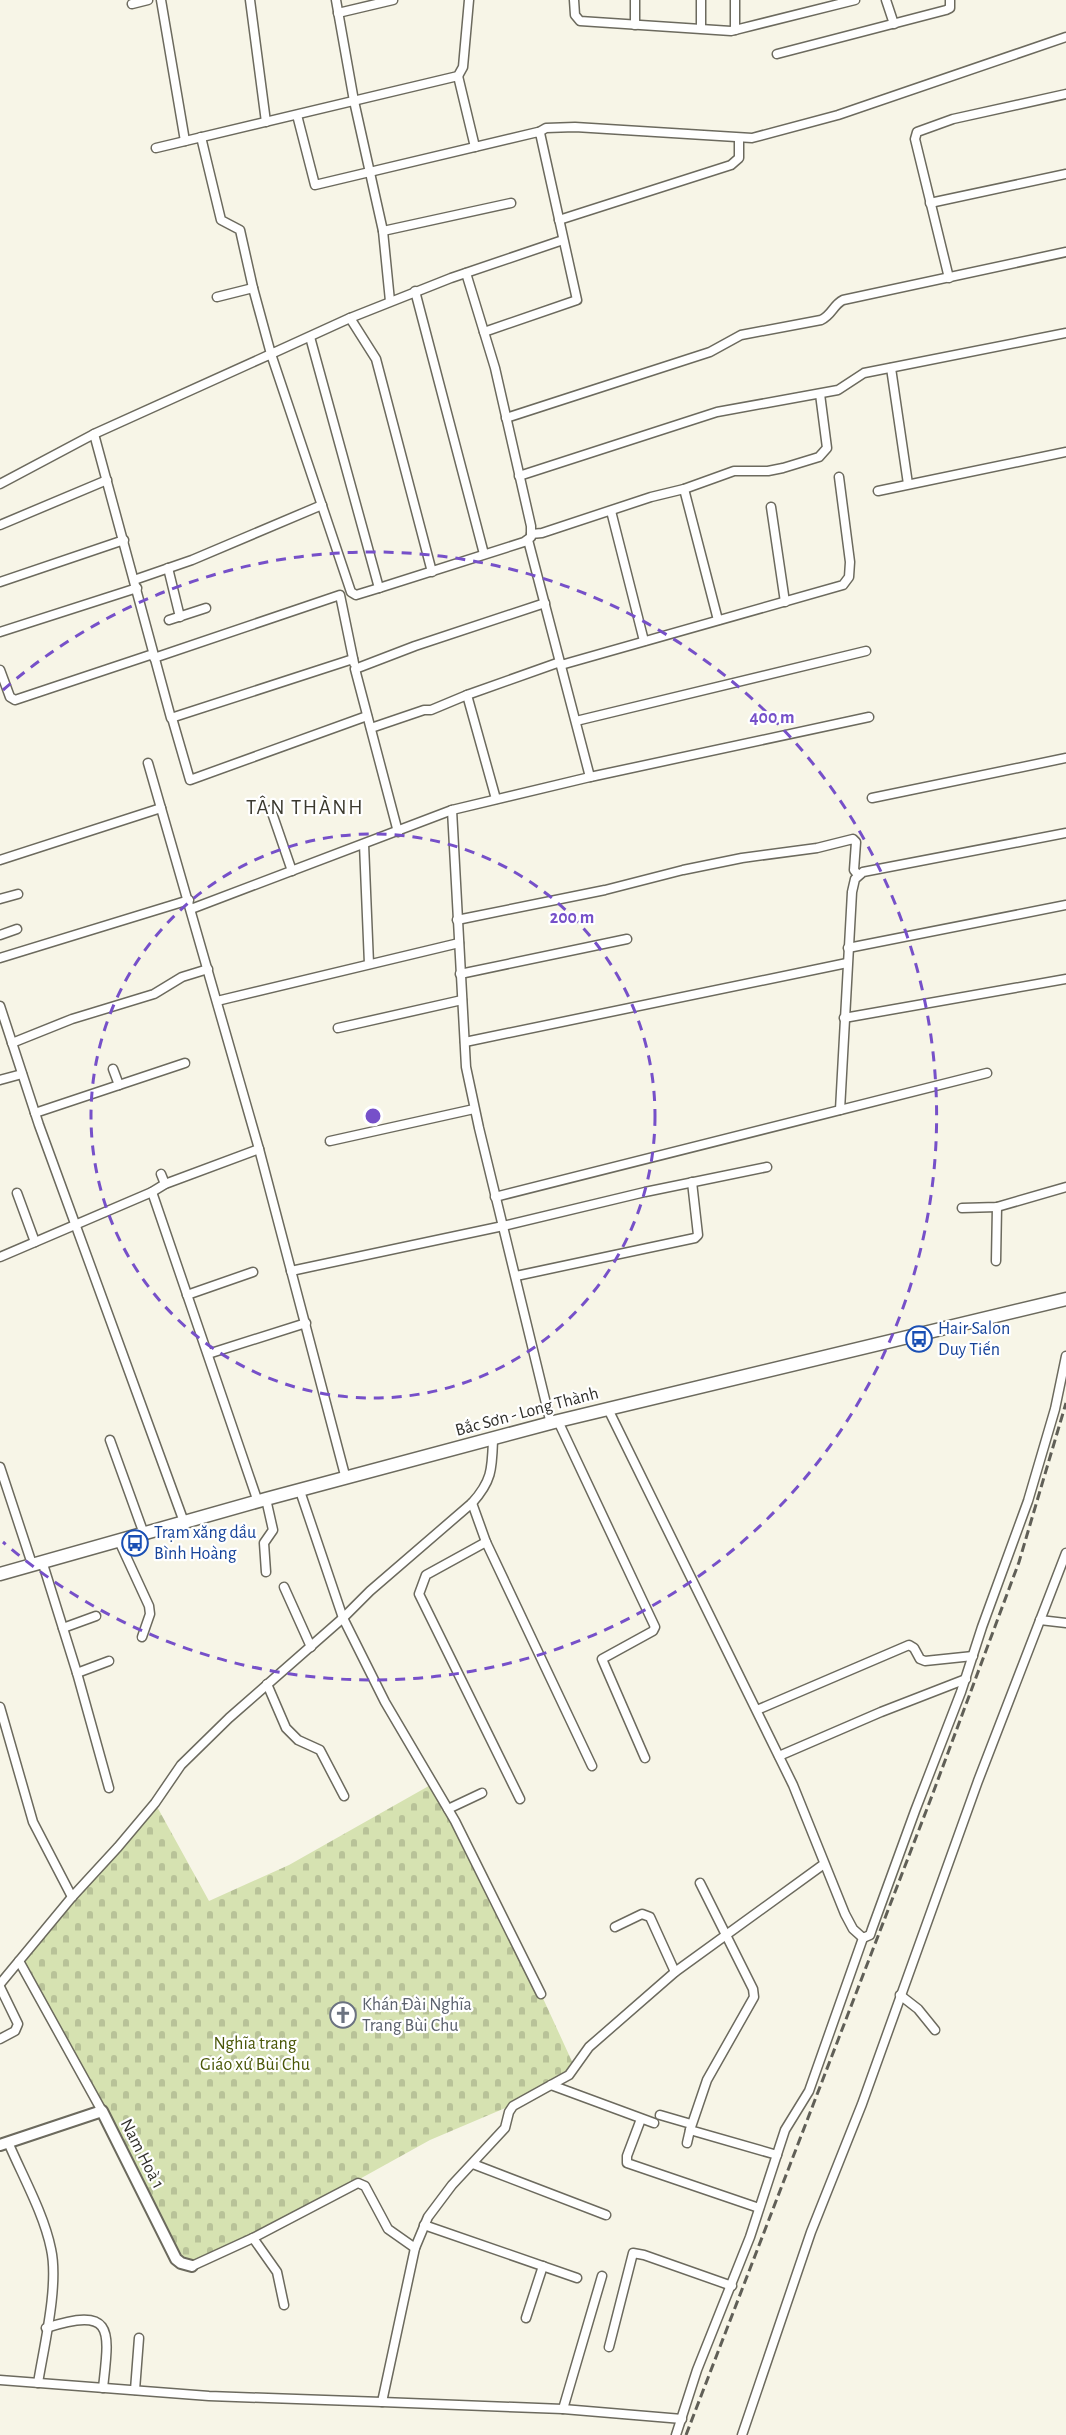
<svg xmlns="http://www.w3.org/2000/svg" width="1066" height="2435" viewBox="0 0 1066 2435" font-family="'Alegreya Sans',sans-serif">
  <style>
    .cemetery { fill: url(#cemetery-stones) }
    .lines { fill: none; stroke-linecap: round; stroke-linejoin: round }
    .minor-casing { stroke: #6c6a5e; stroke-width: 11 }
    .tertiary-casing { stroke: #6c6a5e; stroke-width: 14 }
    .secondary-casing { stroke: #6c6a5e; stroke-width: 15 }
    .minor { stroke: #fff; stroke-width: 8 }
    .tertiary { stroke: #fff; stroke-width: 10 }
    .secondary { stroke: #fff; stroke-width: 12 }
    .rail { stroke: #605f57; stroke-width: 3; stroke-dasharray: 9 4.5; stroke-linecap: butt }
    .ring { fill: none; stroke: #7650c9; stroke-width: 3; stroke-dasharray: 10 8 }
    .labels { text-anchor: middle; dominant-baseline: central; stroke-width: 4.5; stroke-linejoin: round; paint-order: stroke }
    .transit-label { font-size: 18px; fill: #164399; stroke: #fff; text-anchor: start }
    .street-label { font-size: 18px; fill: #31302b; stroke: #fff }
    .worship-label { font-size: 18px; fill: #5b616d; stroke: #fff; text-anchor: start }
    .park-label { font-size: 18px; fill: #4a5708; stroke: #fff }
    .quarter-label { font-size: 21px; letter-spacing: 1.5px; fill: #3b392e; stroke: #fff }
    .centre { fill: #7650c9; stroke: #fff; stroke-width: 3 }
    .ring-label { font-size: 18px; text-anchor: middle; font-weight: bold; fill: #7650c9; stroke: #fff; stroke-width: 4.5; stroke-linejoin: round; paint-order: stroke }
  </style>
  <defs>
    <pattern id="cemetery-stones" width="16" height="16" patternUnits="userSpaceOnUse" patternTransform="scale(1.5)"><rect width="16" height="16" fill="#d6e2b1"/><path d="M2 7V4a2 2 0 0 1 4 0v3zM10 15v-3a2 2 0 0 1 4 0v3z" fill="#b8c298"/></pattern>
  </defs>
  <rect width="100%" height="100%" fill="#f7f5e7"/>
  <path class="cemetery" d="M434,1783l107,211 34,74 -58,35 -87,37 -177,98 -61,28 -16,-7 -157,-298 136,-158 54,98 80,-36z"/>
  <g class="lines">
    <g class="minor-casing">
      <g id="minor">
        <path d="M161,0l24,141"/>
        <path d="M250,0l16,122"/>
        <path d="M336,0l18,101 29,130 7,70"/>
        <path d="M574,0l1,15 5,6 151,10 124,-31"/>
        <path d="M701,0v28"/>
        <path d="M735,0v30"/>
        <path d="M886,0l8,24"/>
        <path d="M132,4l16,-4"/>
        <path d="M338,13l55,-13"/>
        <path d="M635,25v-25"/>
        <path d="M777,54l169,-44 4,-2v-8"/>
        <path d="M458,76l17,71"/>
        <path d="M297,115l18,70 223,-53 2,1 37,167 -93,32"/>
        <path d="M539,132l7,-4 29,-1 177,11 86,-23 228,-78"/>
        <path d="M201,137l20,83 19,10 13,58 18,66 79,-36 26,41 56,213"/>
        <path d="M156,148l302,-72 5,-9 6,-67"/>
        <path d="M930,203l136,-29"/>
        <path d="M559,220l172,-55 8,-7v-20"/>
        <path d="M383,231l128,-28"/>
        <path d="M949,278l-34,-139 2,-7 36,-13 113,-25"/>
        <path d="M415,291l69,263"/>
        <path d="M217,297l36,-9"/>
        <path d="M350,318l101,-40 112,-38"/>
        <path d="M310,337l69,251 145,-46 7,-5v-11l-36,-158 -29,-95"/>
        <path d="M891,368l17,116"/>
        <path d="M506,418l204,-66 31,-17 80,-15c11,-5 12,-15 22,-20l223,-48"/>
        <path d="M94,434l77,284 182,-59"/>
        <path d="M519,476l198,-64 121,-22 26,-17 202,-40"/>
        <path d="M0,484l94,-50 177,-80 80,238 5,3 23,-7"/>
        <path d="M684,489l34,131"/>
        <path d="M878,491l188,-39"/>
        <path d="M771,507l14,95"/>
        <path d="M611,511l33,130"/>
        <path d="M0,525l107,-45"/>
        <path d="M531,534l11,-1 109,-36 33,-8 50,-18h34l15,-3 36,-11 8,-9 -7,-54"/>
        <path d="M528,540l62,237 -138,33 14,257 13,61 72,296"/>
        <path d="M168,568l12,49"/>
        <path d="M134,580l58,-20 130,-55"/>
        <path d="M0,582l124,-42"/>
        <path d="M169,620l37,-12"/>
        <path d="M0,632l137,-44"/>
        <path d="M154,658l186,-63 14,68"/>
        <path d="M561,665l282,-80 6,-8 1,-15 -11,-85"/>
        <path d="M0,670l10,27 5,3 138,-46"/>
        <path d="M467,695l93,-33"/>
        <path d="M172,718l18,62 177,-64"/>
        <path d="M576,721l290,-70"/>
        <path d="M371,728l53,-18h7l36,-15 29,104"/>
        <path d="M148,763l111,386 87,330"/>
        <path d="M590,777l279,-60"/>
        <path d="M872,798l194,-40"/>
        <path d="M271,810l21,61"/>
        <path d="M398,832l-43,-163 60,-23 130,-43"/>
        <path d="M364,844l5,120"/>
        <path d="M0,860l161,-52"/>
        <path d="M0,899l18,-5"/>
        <path d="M191,909l261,-99"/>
        <path d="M457,920l148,-30 78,-20 59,-12 75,-10 36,-9 3,3 -2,28 4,5"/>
        <path d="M0,935l17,-6"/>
        <path d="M848,948l218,-43"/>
        <path d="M0,958l189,-58"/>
        <path d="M460,974l167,-35"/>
        <path d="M217,1001l242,-58"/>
        <path d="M0,1006l39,119 145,397"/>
        <path d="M844,1018l222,-39"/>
        <path d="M338,1028l124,-28"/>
        <path d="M465,1042l382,-79"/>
        <path d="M12,1043l60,-24 82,-25 28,-17 26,-8"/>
        <path d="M113,1069l6,16"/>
        <path d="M0,1080l22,-6"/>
        <path d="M840,1110l12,-218 3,-13 8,-7 203,-39"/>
        <path d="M35,1113l150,-50"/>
        <path d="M330,1141l144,-32"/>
        <path d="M161,1174l4,10"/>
        <path d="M152,1192l13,-8 94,-35"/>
        <path d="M17,1193l18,49"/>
        <path d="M495,1197l492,-124"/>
        <path d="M962,1208l35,-1 69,-20"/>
        <path d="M0,1257l152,-65 106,310"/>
        <path d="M996,1261l1,-54"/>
        <path d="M291,1271l212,-45 142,-34 122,-25"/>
        <path d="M516,1276l179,-38 3,-3 -6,-53"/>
        <path d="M187,1295l66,-23"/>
        <path d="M208,1354l98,-31"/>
        <path d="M608,1409l185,376 52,129 8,15 10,9 7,-3 2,-6 43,-118 46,-119 21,-65 46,-126 27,-92 11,-53"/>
        <path d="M558,1421l97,206 -2,4 -51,28 43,99"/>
        <path d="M110,1440l34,94"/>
        <path d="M0,1467l32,97"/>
        <path d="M300,1491l43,127 42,84 70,119 86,173"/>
        <path d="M266,1499l7,31 -9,13 2,29"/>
        <path d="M472,1503l14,39 106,224"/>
        <path d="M119,1541l30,65 1,8 -8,23"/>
        <path d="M486,1542l-60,33 -7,19 101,205"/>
        <path d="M42,1561l35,112 32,115"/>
        <path d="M284,1587l27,60"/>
        <path d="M1040,1620l26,3"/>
        <path d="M63,1628l33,-12"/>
        <path d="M77,1673l32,-12"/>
        <path d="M267,1684l19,44 12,12 22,10 24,46"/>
        <path d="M0,1707l33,115 39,75"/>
        <path d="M757,1710l152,-65 5,3 6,11 5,2 48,-5"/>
        <path d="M779,1756l102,-44 85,-33"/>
        <path d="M448,1809l34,-16"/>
        <path d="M700,1883l53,106 1,8 -47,83 -17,50 87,25"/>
        <path d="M615,1927l27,-13 8,3 25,55"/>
        <path d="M0,1984l19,-23"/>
        <path d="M0,1987l18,37 -3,7 -15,8"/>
        <path d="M900,1995l18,14 17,21"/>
        <path d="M551,2085l103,38"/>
        <path d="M102,2111l-83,-150 53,-64 46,-50 37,-44 26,-38 48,-47 114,-100 27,-27 102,-88c20,-22 20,-34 21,-63"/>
        <path d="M660,2115l31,9"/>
        <path d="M641,2119l-14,37v7l132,45"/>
        <path d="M8,2142c14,33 36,72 43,107 8,36 -7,97 -13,134"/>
        <path d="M687,2143l3,-13"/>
        <path d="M473,2164l133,51"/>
        <path d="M424,2225l153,53"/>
        <path d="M253,2238l24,34 7,33"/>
        <path d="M192,2266l61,-28 105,-55 7,3 23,43 27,19"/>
        <path d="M526,2318l17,-52"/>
        <path d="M46,2328c70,-23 63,4 57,60"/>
        <path d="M609,2347l24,-94 11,2 88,31"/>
        <path d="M0,2380l209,16 173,6 33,-154 13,-31 24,-32 53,-57 4,-16 4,-6 56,-31 20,-28 86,-75 149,-108"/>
        <path d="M135,2390l4,-52"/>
        <path d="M382,2402l181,7 119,10"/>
        <path d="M563,2409l39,-133"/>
        <path d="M676,2435l21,-65 53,-133 35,-107 24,-39 54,-153"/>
        <path d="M742,2435l69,-203 51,-128 116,-323 88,-228"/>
      </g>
    </g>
    <g class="tertiary-casing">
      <path id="tertiary" d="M0,2145l102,-34 74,148 5,4 11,3"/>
    </g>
    <g class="secondary-casing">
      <path id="secondary" d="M0,1574l266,-75 292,-78 508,-122"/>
    </g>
    <use href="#minor" class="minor"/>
    <use href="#tertiary" class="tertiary"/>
    <use href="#secondary" class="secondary"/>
    <path class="rail" d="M686,2435l244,-634 89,-239 47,-159"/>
  </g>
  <g class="ring">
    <circle cx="373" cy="1116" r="282"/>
    <path d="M3 690A564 564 0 1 1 3 1542"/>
  </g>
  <defs>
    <g id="bus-ring" transform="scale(1.35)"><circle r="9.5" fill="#fff" stroke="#1a4fb4" stroke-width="1.5"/><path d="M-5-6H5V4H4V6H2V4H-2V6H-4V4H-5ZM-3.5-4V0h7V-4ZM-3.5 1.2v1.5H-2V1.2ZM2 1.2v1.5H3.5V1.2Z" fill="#1a4fb4"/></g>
    <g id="church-ring" transform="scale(1.35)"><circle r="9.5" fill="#fff" stroke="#6b7280" stroke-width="1.5"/><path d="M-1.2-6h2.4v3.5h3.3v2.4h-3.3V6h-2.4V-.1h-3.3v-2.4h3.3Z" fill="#6b7280"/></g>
  </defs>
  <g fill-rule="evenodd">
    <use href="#bus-ring" x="919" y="1339"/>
    <use href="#bus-ring" x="135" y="1543"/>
    <use href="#church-ring" x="343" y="2015"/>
  </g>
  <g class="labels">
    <g class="transit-label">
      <text x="938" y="1329">Hair Salon<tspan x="938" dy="21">Duy Tiến</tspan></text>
      <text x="154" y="1533">Trạm xăng dầu<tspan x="154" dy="21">Bình Hoàng</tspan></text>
    </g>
    <g class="street-label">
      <text transform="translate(527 1412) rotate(-15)">Bắc Sơn - Long Thành</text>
      <text transform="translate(142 2154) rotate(63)">Nam Hoà 1</text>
    </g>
    <g class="worship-label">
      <text x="362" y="2005">Khán Đài Nghĩa<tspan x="362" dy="21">Trang Bùi Chu</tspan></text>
    </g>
    <g class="park-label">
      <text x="255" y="2044">Nghĩa trang<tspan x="255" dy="21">Giáo xứ Bùi Chu</tspan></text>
    </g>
    <g class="quarter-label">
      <text x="305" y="807">TÂN THÀNH</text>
    </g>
  </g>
  <circle cx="373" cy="1116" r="9" class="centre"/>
  <g class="ring-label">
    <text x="772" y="723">400 m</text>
    <text x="572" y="923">200 m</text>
  </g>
</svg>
